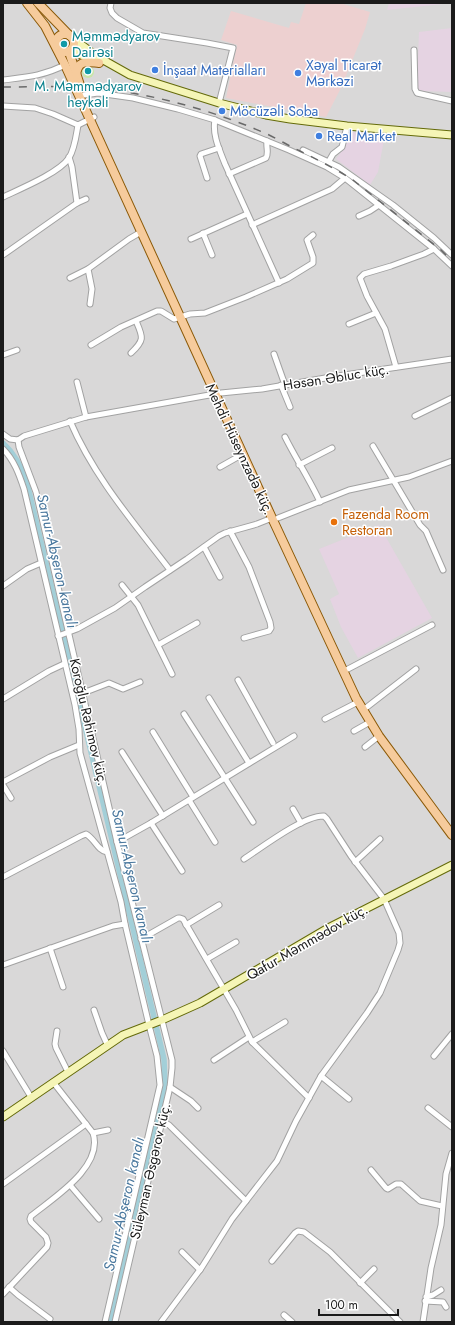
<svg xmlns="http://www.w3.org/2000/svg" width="455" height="1325" viewBox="0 0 455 1325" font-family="Jost,sans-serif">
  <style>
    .residential { fill: #d9d8d8 }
    .commercial { fill: #edd0d0 }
    .industrial { fill: #e5d3e2 }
    .grass { fill: #c9e5a8 }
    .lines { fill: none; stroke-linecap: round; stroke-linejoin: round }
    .canal { stroke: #a3cfd8; stroke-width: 5.5 }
    .street-casing { stroke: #a2a2a2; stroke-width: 7 }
    .secondary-casing { stroke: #646a0a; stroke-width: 9 }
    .primary-casing { stroke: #8b5907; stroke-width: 10 }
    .street { stroke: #fff; stroke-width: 5 }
    .secondary { stroke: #f5f5b6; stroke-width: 7 }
    .primary { stroke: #f6cb9c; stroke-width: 8 }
    .rail { stroke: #696969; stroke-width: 1.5; stroke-dasharray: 8 8; stroke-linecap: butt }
    .culture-dot { fill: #0f9aa8; stroke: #fff; stroke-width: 1.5 }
    .shop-dot { fill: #3f7fe0; stroke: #fff; stroke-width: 1.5 }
    .food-dot { fill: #e8710a; stroke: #fff; stroke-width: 1.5 }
    .labels { text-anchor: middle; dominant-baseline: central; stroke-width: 3; stroke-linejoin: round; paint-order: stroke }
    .culture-label { font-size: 14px; fill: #0d838f; stroke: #fff; text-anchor: start }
    .shop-label { font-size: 14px; fill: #366cbe; stroke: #fff; text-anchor: start }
    .street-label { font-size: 14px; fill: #1b1b1b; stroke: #fff }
    .food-label { font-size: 14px; fill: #c56008; stroke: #fff; text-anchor: start }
    .water-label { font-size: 15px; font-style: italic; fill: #4a789e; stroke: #fff }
  </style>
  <rect width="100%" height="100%" fill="#ece8e1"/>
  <rect class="residential" x="3" y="3" width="449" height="1319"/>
  <path class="commercial" d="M306,3h34l30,9 -5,17 -24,59 -15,29 -100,-19 11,-53 -16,-5 10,-29 58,17 2,-6 8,2z"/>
  <g class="industrial">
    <path d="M389,3h63l-65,7z"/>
    <path d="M452,28v64l-29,-1 -3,-1 -2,-1 -1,-4 2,-53z"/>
    <path d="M350,132l35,2 -7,38 -8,13 -34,-26 8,-11z"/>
    <path d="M379,525l53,93 -74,40 -17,-31 -11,-28 9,-5 -20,-45z"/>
  </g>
  <circle class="grass" cx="88" cy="72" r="6"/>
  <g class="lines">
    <path class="canal" d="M3,443c12,11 19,24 24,40l137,576 1,24 -56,239"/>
    <g class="street-casing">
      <g id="street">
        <path d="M111,3l-1,5 2,5 5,5 26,15 64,10 26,5 -14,55"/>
        <path d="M414,50l1,39 2,4 35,8"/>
        <path d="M3,80c24,-3 40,-4 62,-15"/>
        <path d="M84,95l14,-2 35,5 45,11 37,11 74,30 38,17 18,11 89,71 18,17"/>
        <path d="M3,106l32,2 18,6 25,11 16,-8"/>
        <path d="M215,120c-3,15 5,31 10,44l54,119"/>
        <path d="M303,150l36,17 54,38 41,33 18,17"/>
        <path d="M69,157l3,10 5,36"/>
        <path d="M329,161l4,-7 9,-7 5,-21"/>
        <path d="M229,174l37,-16c3,-5 0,-11 1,-17"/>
        <path d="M207,178l-7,-22 1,-2 18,-6"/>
        <path d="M3,197c17,-8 56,-24 66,-39 6,-10 7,-22 9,-33"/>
        <path d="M359,216l11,-5 9,-6"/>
        <path d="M252,225l80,-36 13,-11"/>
        <path d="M203,233l9,22"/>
        <path d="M191,239l56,-25"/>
        <path d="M3,255l74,-52 9,-4"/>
        <path d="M70,278l18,-9"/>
        <path d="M90,304l2,-15 -4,-20 41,-30 12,-7"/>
        <path d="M349,324l27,-11"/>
        <path d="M91,345l30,-18 36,-16h4l13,8 16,-5 15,-1 41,-16 41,-18 26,-16v-6l-6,-17 6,-5"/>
        <path d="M131,353c14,-13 12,-16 5,-32"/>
        <path d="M274,354l11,31"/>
        <path d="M3,355l14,-5"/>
        <path d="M396,367l-11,-38 -18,-33 -7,-18 4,-4 27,-8 33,-12 10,-5"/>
        <path d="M77,382l9,35"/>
        <path d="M281,385l9,22"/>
        <path d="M221,393l41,-4 69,-12 121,-18"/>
        <path d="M415,416l37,-18"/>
        <path d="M70,421c24,56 64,102 100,149"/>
        <path d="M3,434l7,5 8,1"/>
        <path d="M285,437c11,22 25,43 35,65"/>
        <path d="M18,440l1,7 17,45 81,350 55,218v8l-2,19 -55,235"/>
        <path d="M18,440l6,-4 62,-19 129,-23"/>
        <path d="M373,446l47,79 6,6 17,39"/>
        <path d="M3,449c11,11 16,25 21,40l51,216 4,24 1,24 41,149 4,22 24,101 8,31 3,29 -55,237"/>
        <path d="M299,465l33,-17"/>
        <path d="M220,467l23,-13"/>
        <path d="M278,518l71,-28 60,-13 43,-16"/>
        <path d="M230,531l19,36 21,55 1,6 -2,3 -25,7"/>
        <path d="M204,547l16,30"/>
        <path d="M122,585l16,20 34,69"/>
        <path d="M3,586l24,-17 14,-6"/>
        <path d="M58,636l19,-7 38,-21 30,-21 42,-28 32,-23 6,-3 32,-9 15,-6"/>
        <path d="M158,645l39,-22"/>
        <path d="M348,669l84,-44"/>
        <path d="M238,680l35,63"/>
        <path d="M83,693l26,-10 14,6 17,-7"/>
        <path d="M209,698l40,65"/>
        <path d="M3,699l46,-28 15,-7"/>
        <path d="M367,707l49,-38"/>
        <path d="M184,714l69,108"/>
        <path d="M325,719l33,-17"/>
        <path d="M354,731l16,-9"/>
        <path d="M153,732l40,65"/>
        <path d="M365,747l14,-11"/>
        <path d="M122,752l41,64"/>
        <path d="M3,782l47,-25 29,-12"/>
        <path d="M3,785l8,13"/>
        <path d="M189,800l26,42"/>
        <path d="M293,809l8,14"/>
        <path d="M151,823l31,48"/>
        <path d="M117,842l34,-19 143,-87"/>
        <path d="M355,862l25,-23"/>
        <path d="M3,877l78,-41 5,-2c9,5 11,16 21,18"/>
        <path d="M186,925l33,-20"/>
        <path d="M141,939l37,-21h2l3,1 53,91 16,32 57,56"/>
        <path d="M50,948l13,39"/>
        <path d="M207,959l29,-17"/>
        <path d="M3,965l110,-39 12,-2"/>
        <path d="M94,1010l8,23 5,11"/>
        <path d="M57,1031l-2,13 1,4 12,24"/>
        <path d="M252,1042l33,-20"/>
        <path d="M3,1051l28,46"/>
        <path d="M434,1056l18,-22"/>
        <path d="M214,1060l35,-23"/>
        <path d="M321,1076l28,23"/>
        <path d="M170,1087l21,14 7,7"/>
        <path d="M428,1108l24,19"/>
        <path d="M162,1121l7,4 77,76"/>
        <path d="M93,1133l15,-3"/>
        <path d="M371,1170l15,18 2,1 8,-5h5l19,17 22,5"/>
        <path d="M3,1184l83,-60"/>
        <path d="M70,1185l29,34"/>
        <path d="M182,1252l18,18"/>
        <path d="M272,1261l23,-28 3,-2 6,1 26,20 70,70"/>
        <path d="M360,1283l14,-14"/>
        <path d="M9,1287l9,8 32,24"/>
        <path d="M3,1294l44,-47 1,-4 -2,-6 -15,-15 -1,-3 1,-3c22,-18 73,-49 62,-83l-40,-51"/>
        <path d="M426,1297l7,-2 8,-5"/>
        <path d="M425,1301l18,1 3,5"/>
        <path d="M284,1315l8,7"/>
        <path d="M161,1322l41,-55 30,-48 45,-58 19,-40 25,-45 46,-63 13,-20 18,-43 2,-7 -1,-10 -15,-34 -33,-43 -24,-37 -3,-3c-20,-1 -63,32 -80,43"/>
        <path d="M423,1322l8,-54 10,-43 5,-51 6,-21"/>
      </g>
    </g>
    <g class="secondary-casing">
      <g id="secondary">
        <path d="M71,37l27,20 32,18 89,28 47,12 24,4 57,7 105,9"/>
        <path d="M71,50l23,11"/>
        <path d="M3,1117l120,-82 39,-15 38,-17 130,-76 122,-62"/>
      </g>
    </g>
    <g class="primary-casing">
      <g id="primary">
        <path d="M27,3l18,23 20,39 207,453 84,180 23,38 73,99"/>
        <path d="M38,3l31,32"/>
        <circle cx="65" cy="43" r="9"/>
        <path d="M69,52l12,36"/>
        <path d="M76,75c2,-16 11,-13 23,-12"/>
      </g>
    </g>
    <use href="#street" class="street"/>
    <use href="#secondary" class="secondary"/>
    <use href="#primary" class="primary"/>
    <path class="rail" d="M3,87c36,0 74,-2 109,3 53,7 107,23 155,44 11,5 22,12 33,17 18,9 36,18 53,29l88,70 11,11"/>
  </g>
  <g class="culture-dot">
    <circle cx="64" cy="44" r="4"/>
    <circle cx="88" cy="71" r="4"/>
  </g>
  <g class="shop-dot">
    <circle cx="155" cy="70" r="4"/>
    <circle cx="298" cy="73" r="4"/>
    <circle cx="222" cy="111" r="4"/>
    <circle cx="319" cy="136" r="4"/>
  </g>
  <circle class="food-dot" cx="334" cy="522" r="4"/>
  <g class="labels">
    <g class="culture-label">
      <text x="72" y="36">Məmmədyarov<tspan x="72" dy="16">Dairəsi</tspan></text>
      <text x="88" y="86" text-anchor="middle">M. Məmmədyarov<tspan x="88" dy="16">heykəli</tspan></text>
    </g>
    <g class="shop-label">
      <text x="306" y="65">Xəyal Ticarət<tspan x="306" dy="16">Mərkəzi</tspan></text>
      <text x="163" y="70">İnşaat Materialları</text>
      <text x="230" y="111">Möcüzəli Soba</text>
      <text x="327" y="136">Real Market</text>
    </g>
    <g class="street-label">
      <text transform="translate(336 377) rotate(-9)">Həsən Əbluc küç.</text>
      <text transform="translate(240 449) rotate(65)">Mehdi Hüseynzadə küç.</text>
      <text transform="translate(89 722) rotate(77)">Koroğlu Rəhimov küç.</text>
      <text transform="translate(307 942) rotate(-30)">Qafur Məmmədov küç.</text>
      <text transform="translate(150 1171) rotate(-77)">Süleyman Əsgərov küç.</text>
    </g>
    <g class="food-label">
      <text x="342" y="514">Fazenda Room<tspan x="342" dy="16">Restoran</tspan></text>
    </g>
    <g class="water-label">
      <text transform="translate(57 561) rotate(77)">Samur-Abşeron kanalı</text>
      <text transform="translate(132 876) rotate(77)">Samur-Abşeron kanalı</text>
      <text transform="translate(124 1204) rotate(-77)">Samur-Abşeron kanalı</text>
    </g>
  </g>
  <rect width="455" height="1325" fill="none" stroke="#1b1b1b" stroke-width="8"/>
  <path d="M319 1309v6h79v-6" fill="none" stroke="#1b1b1b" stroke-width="2"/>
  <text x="325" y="1309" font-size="12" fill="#1b1b1b" stroke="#ffffff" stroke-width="3" paint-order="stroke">100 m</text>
</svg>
